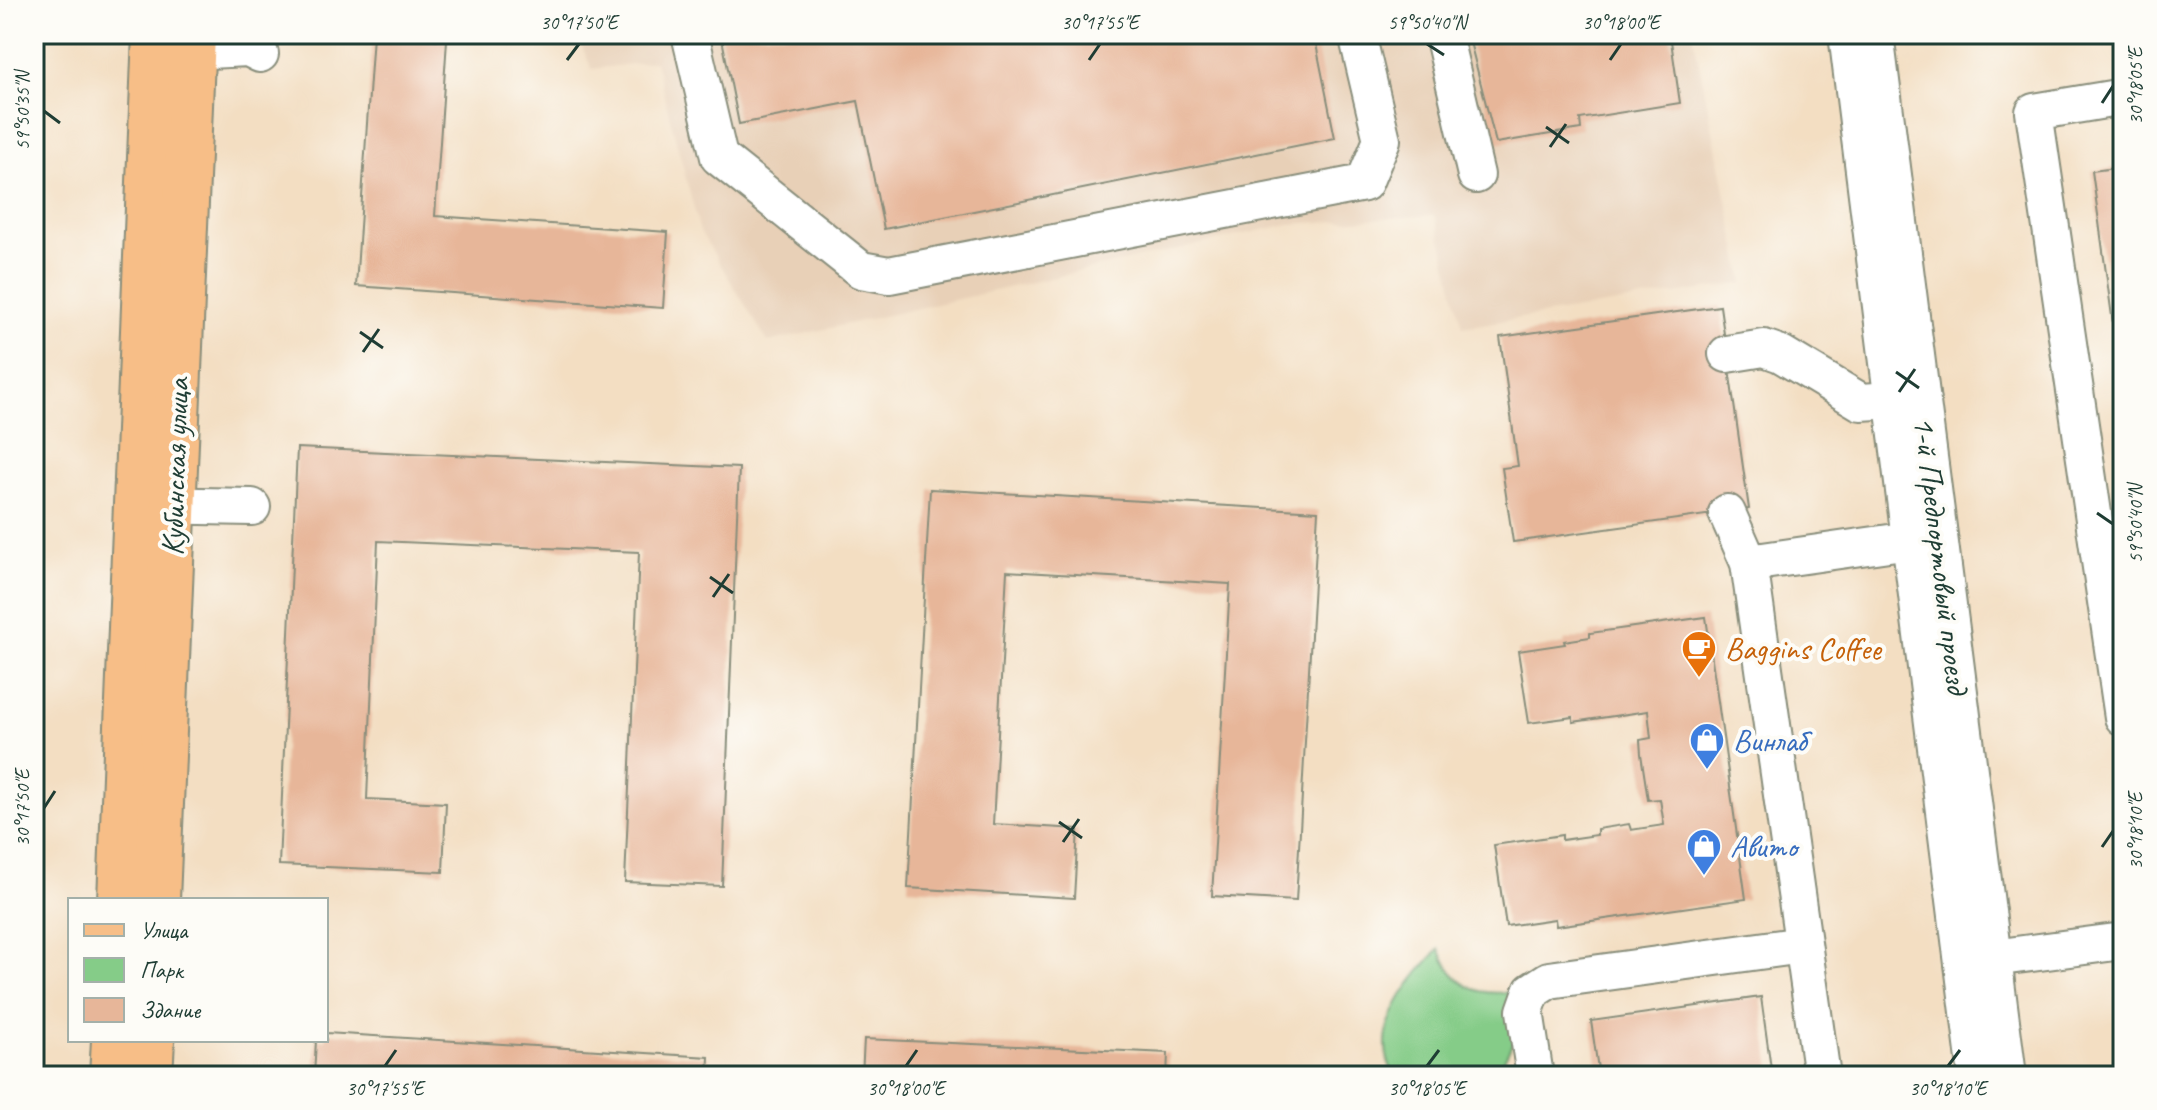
<svg xmlns="http://www.w3.org/2000/svg" width="2157" height="1110" viewBox="0 0 2157 1110" font-family="Caveat,sans-serif">
  <style>
    .built { fill: #e8d0b7 }
    .green { fill: #85cc88; stroke: #52845e; stroke-width: 2 }
    .building { fill: #e7b699 }
    .lines { fill: none; stroke-linecap: round; stroke-linejoin: round }
    .minor-casing { stroke: #898e7b; stroke-width: 40 }
    .major-casing { stroke: #898e7b; stroke-width: 48 }
    .minor { stroke: #fff; stroke-width: 36 }
    .major { stroke: #f7be87; stroke-width: 44 }
    .ticks { fill: none; stroke: #1f3d34; stroke-width: 3 }
    .labels { text-anchor: middle; dominant-baseline: central; stroke-width: 8; stroke-linejoin: round; paint-order: stroke }
    .street-label { font-size: 32px; fill: #1f3d34; stroke: #fdfcf7 }
    .food-label { font-size: 32px; fill: #c56008; stroke: #fdfcf7; text-anchor: start }
    .shop-label { font-size: 32px; fill: #366cbe; stroke: #fdfcf7; text-anchor: start }
    .neatline { fill: none; stroke: #1f3d34; stroke-width: 3 }
    .ticks-label { font-size: 20px; text-anchor: middle; fill: #1f3d34 }
  </style>
  <rect width="100%" height="100%" fill="#fdfcf7"/>
  <filter id="ink" filterUnits="userSpaceOnUse"><feTurbulence type="fractalNoise" baseFrequency=".0125" numOctaves="2"/><feDisplacementMap in="SourceGraphic" scale="16" xChannelSelector="R" yChannelSelector="G"/><feConvolveMatrix kernelMatrix="1 2 1 2 8 2 1 2 1" color-interpolation-filters="sRGB"/></filter>
  <filter id="wash" filterUnits="userSpaceOnUse"><feTurbulence type="fractalNoise" baseFrequency=".006" numOctaves="4" result="noise"/><feDisplacementMap in="SourceGraphic" scale="32" xChannelSelector="R" yChannelSelector="G"/><feGaussianBlur stdDeviation="1.8" result="paint"/><feColorMatrix in="noise" values="0 0 0 0 0 0 0 0 0 0 0 0 0 0 0 0 0 1.4 0 .05"/><feComposite in="paint" operator="in"/></filter>
  <g filter="url(#wash)">
    <rect width="100%" height="100%" fill="#f3dec2"/>
    <path class="built" d="M576,34h1117l51,249 -281,44 -28,-112 -146,9 -521,118 -68,-111 -45,-170 -63,8z"/>
    <path class="green" d="M1439,949c16,37 37,49 77,42l-2,49 -18,36h-101c-28,-45 15,-96 44,-127z"/>
    <g id="blocks">
      <g class="building">
        <path d="M721,34h593l21,104 -451,91 -26,-128 -119,23z"/>
        <path d="M1468,34h202l10,69 -100,16 1,10 -85,14z"/>
        <path d="M373,35l74,5 -12,176 233,16 -5,76 -307,-22z"/>
        <path d="M2123,167v215h-2l-29,-211z"/>
        <path d="M1720,306l29,203 -236,33 -11,-74 16,-2 -18,-129z"/>
        <path d="M297,448l442,20 -17,418 -97,-4 14,-330 -261,-11 -11,258 79,4 -3,69 -164,-7z"/>
        <path d="M930,489l388,22 -22,390 -84,-5 18,-312 -223,-13 -14,253 85,5 -4,69 -166,-10z"/>
        <path d="M1706,617l40,282 -190,27 -1,-7 -49,7 -12,-81 68,-10v5l35,-5v-6l32,-5 2,6 33,-5 -4,-26 -12,1 -7,-46 -1,-14 11,-2 -3,-27 -75,11v-5l-44,6 -11,-72 47,-7 -1,-3 26,-4v-4z"/>
        <path d="M1761,997l11,79h-173l-8,-55z"/>
        <path d="M326,1033l383,24 -1,19h-394l2,-36h10z"/>
        <path d="M864,1039l304,14 -1,23h-305z"/>
      </g>
    </g>
  </g>
  <g filter="url(#ink)">
    <use href="#blocks" fill-opacity="0" stroke="#898e7b" stroke-width="2"/>
    <g class="lines">
      <g class="minor-casing">
        <g id="minor">
          <path d="M690,34l29,123 142,113 28,5 475,-92 18,-43 -25,-106"/>
          <path d="M1443,34l33,141"/>
          <path d="M1847,34l130,1042"/>
          <path d="M1875,34l133,1042"/>
          <path d="M168,52l80,-4 12,6"/>
          <path d="M2123,97l-89,15 89,605"/>
          <path d="M1727,354l37,-6 17,6 80,48 32,-2"/>
          <path d="M149,505l103,2"/>
          <path d="M1727,513l22,50 73,513"/>
          <path d="M1749,563l161,-23"/>
          <path d="M1993,958l130,-17"/>
          <path d="M1535,1076l-10,-65 7,-20 17,-11 254,-35"/>
        </g>
      </g>
      <g class="major-casing">
        <g id="major">
          <path d="M120,900l35,-866"/>
          <path d="M157,900l36,-866"/>
          <path d="M112,1076l2,-36"/>
          <path d="M150,1076l2,-36"/>
        </g>
      </g>
      <use href="#minor" class="minor"/>
      <use href="#major" class="major"/>
    </g>
  </g>
  <path class="ticks" d="M1427,44l17,11M567,60l12,-16M1089,60l11,-16M1610,60l11,-16M2102,103l11,-17M44,111l16,12M1546,127l23,16M1550,147l16,-23M360,332l23,16M363,352l16,-23M1896,372l23,16M1899,392l16,-23M2097,513l16,11M710,577l23,16M713,597l16,-23M44,808l11,-17M1059,822l23,16M1063,842l16,-23M2102,847l11,-16M385,1066l11,-16M906,1066l11,-16M1427,1066l12,-16M1948,1066l12,-16"/>
  <defs>
    <g id="cafe-pin" transform="scale(1.8)"><path d="M0 17L-7.5 6A9.5 9.5 0 1 1 7.5 6Z" fill="#e8710a" stroke="#fdfcf7"/><path d="M-5.5-4.5H6V0H3Q3 3.5 0 3.5H-2.5Q-5.5 3.5-5.5 0ZM3-3.2v2h1.7v-2ZM-6 4.5H4V6H-6Z" fill="#fff"/></g>
    <g id="shop-pin" transform="scale(1.8)"><path d="M0 17L-7.5 6A9.5 9.5 0 1 1 7.5 6Z" fill="#3f7fe0" stroke="#fdfcf7"/><path d="M-5-2.5h2.3a2.7 3.5 0 0 1 5.4 0H5L5.5 6h-11ZM-1.5-2.5h3a1.5 2.3 0 0 0-3 0Z" fill="#fff"/></g>
  </defs>
  <g fill-rule="evenodd">
    <use href="#cafe-pin" x="1699" y="648"/>
    <use href="#shop-pin" x="1707" y="740"/>
    <use href="#shop-pin" x="1704" y="846"/>
  </g>
  <g class="labels">
    <g class="street-label">
      <text transform="translate(175 467) rotate(-88)">Кубинская улица</text>
      <text transform="translate(1941 555) rotate(83)">1-й Предпортовый проезд</text>
    </g>
    <g class="food-label">
      <text x="1725" y="648">Baggins Coffee</text>
    </g>
    <g class="shop-label">
      <text x="1733" y="740">Винлаб</text>
      <text x="1730" y="846">Авито</text>
    </g>
  </g>
  <rect width="2157" height="1110" fill="none" stroke="#fdfcf7" stroke-width="88"/>
  <rect x="68" y="898" width="260" height="144" fill="#fdfcf7" stroke="#a4b0a9" stroke-width="2"/>
  <rect x="84" y="924" width="40" height="12" fill="#f7be87" stroke="#a4b0a9" stroke-width="2"/>
  <text x="140" y="938" font-size="24" fill="#1f3d34">Улица</text>
  <rect x="84" y="958" width="40" height="24" fill="#85cc88" stroke="#a4b0a9" stroke-width="2"/>
  <text x="140" y="978" font-size="24" fill="#1f3d34">Парк</text>
  <rect x="84" y="998" width="40" height="24" fill="#e7b699" stroke="#a4b0a9" stroke-width="2"/>
  <text x="140" y="1018" font-size="24" fill="#1f3d34">Здание</text>
  <rect x="44" y="44" width="2069" height="1022" class="neatline"/>
  <g class="ticks-label">
    <text x="579" y="29">30°17'50"E</text>
    <text x="1100" y="29">30°17'55"E</text>
    <text x="1427" y="29">59°50'40"N</text>
    <text x="1621" y="29">30°18'00"E</text>
    <text transform="translate(2135 86) rotate(-90)" y="7">30°18'05"E</text>
    <text transform="translate(22 111) rotate(-90)" y="7">59°50'35"N</text>
    <text transform="translate(2135 524) rotate(-90)" y="7">59°50'40"N</text>
    <text transform="translate(22 808) rotate(-90)" y="7">30°17'50"E</text>
    <text transform="translate(2135 831) rotate(-90)" y="7">30°18'10"E</text>
    <text x="385" y="1095">30°17'55"E</text>
    <text x="906" y="1095">30°18'00"E</text>
    <text x="1427" y="1095">30°18'05"E</text>
    <text x="1948" y="1095">30°18'10"E</text>
  </g>
</svg>
